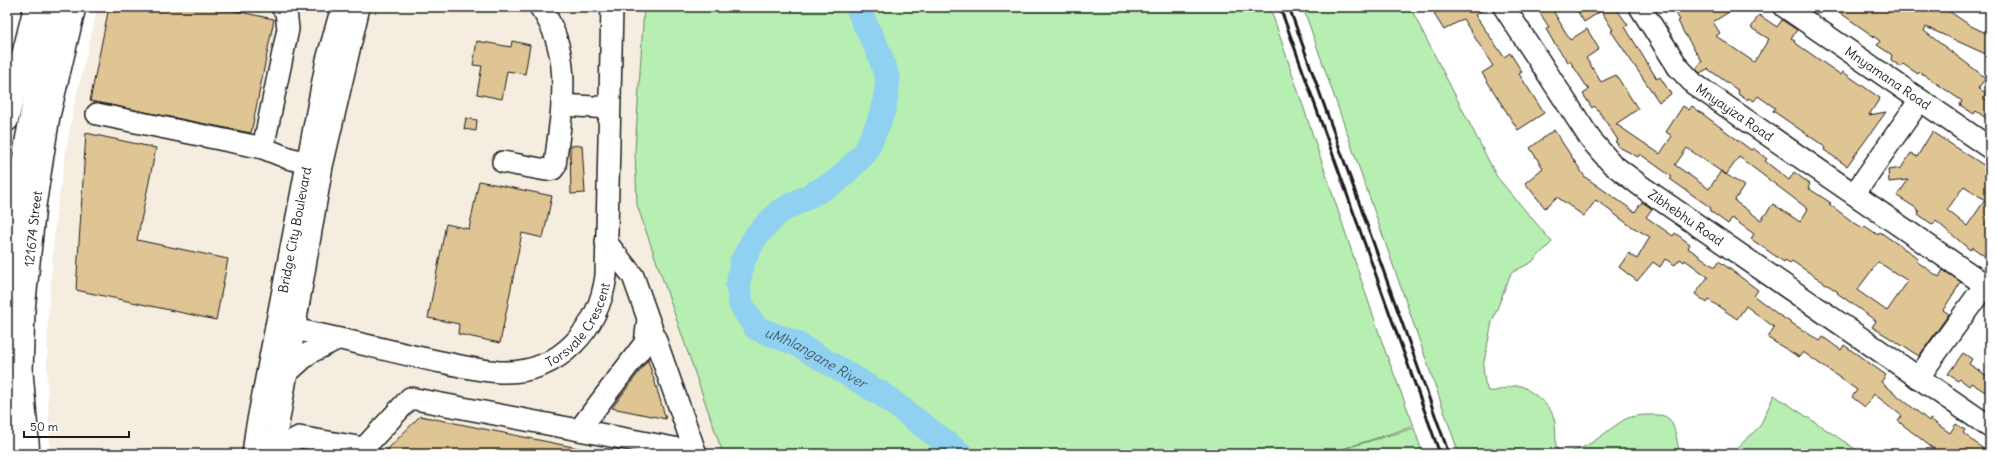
<svg xmlns="http://www.w3.org/2000/svg" width="1997" height="461" viewBox="0 0 1997 461" font-family="Delius,sans-serif">
  <style>
    .built { fill: #f5eddf }
    .green { fill: #b7eeb1; stroke: #6a8566 }
    .lines { fill: none; stroke-linecap: round; stroke-linejoin: round }
    .river { stroke: #90d0f1; stroke-width: 25 }
    .building { fill: #dfc494; stroke: #1c1c1c; fill-rule: evenodd }
    .minor-casing { stroke: #1c1c1c; stroke-width: 24 }
    .major-casing { stroke: #1c1c1c; stroke-width: 25 }
    .minor { stroke: #fff; stroke-width: 21 }
    .major { stroke: #fff; stroke-width: 22 }
    .rail { stroke: #1c1c1c; stroke-width: 3 }
    .labels { text-anchor: middle; dominant-baseline: central; stroke-width: 3; stroke-linejoin: round; paint-order: stroke }
    .street-label { font-size: 13px; fill: #1c1c1c; stroke: #fff }
    .water-label { font-size: 14px; font-style: italic; fill: #455b67; stroke: #fff }
  </style>
  <rect width="100%" height="100%" fill="#fff"/>
  <filter id="ink" filterUnits="userSpaceOnUse"><feTurbulence type="fractalNoise" baseFrequency=".025" numOctaves="2"/><feDisplacementMap in="SourceGraphic" scale="8" xChannelSelector="R" yChannelSelector="G"/><feConvolveMatrix kernelMatrix="1 2 1 2 8 2 1 2 1" color-interpolation-filters="sRGB"/></filter>
  <g filter="url(#ink)">
    <path class="built" d="M98,7h546l-9,144 2,54 86,249h-673l-3,-84 1,-52 8,-104 17,-104z"/>
    <g class="green">
      <path d="M644,7h626l114,341 30,78 -78,25 78,-23 9,26h-700l-86,-249 -2,-54z"/>
      <path d="M1303,7h107l87,170 55,65 -20,20 -21,11 -19,49 -9,45 2,16 3,8c11,2 21,-7 33,-5 4,1 9,6 13,8 24,19 21,25 22,54l6,4c24,1 43,-21 62,-32 8,-5 21,-5 30,-5 5,0 11,0 15,4 7,8 8,25 11,35h-221z"/>
      <path d="M1774,395l89,59h-132l29,-28z"/>
    </g>
    <g class="lines">
      <path class="river" id="s1" d="M858,7l5,13 14,28 11,31 -4,29 -6,16 -13,29 -28,28 -58,31 -23,24 -14,26 -4,23 3,19 15,24 39,15 88,52 78,59"/>
    </g>
    <g class="building">
      <path d="M109,7h107l58,12 -23,114 -161,-32z"/>
      <path d="M1445,7h42l-12,8 29,42 6,-4 12,19 -3,2 25,39 -26,17 -36,-57 11,-7 -30,-47 -19,11 -10,-16z"/>
      <path d="M1536,7h15l19,33 17,-11 12,20 -13,9 15,24 15,-7 22,34 -22,15 44,30 12,-18 -6,-4 17,-26 6,4 3,-4 59,44 2,-2 14,11 -2,2 24,19 5,-8 16,12 -2,4 23,15 -2,1 24,18 10,6 2,-2 13,9 2,-3 38,26 -2,3 23,16 4,-7 18,12 -18,28 6,4 -30,42 -47,-29 4,-6 -39,-28 1,-1 -46,-31 -2,2 -5,-3 -1,2 -33,-23 3,-5 -22,-16 -4,6 -18,-13 1,-3 -41,-29 2,-2 -32,-23 -2,3 -21,-11 1,-2 -3,-2 3,-2 -20,-30 -4,-4 -2,2 -9,-14 6,-4 -19,-29 -2,1 -14,-19 -8,-14 3,-2zM1687,148l39,27 13,-18 69,52 -8,13 -27,-18 -12,16 -25,-18 -1,-2 9,-14 -23,-15 -12,18 -34,-24zM1878,262l30,19 -21,30 -30,-21z"/>
      <path d="M1575,7h40l13,18 -3,2 32,52 3,-2 11,17 -12,8 -48,-71 2,-1 -12,-19 -17,11z"/>
      <path d="M1672,7h65l-24,15 7,11 -4,3 38,26 15,-23 -18,-11 8,-13 18,12 5,-7 15,10 -6,8 4,3 -1,1 47,33 2,-3 37,26 -11,17 17,-3 -39,54 -23,-16 1,-2 -4,-4 -48,-33 2,-3 -17,-12 -4,5 -6,-3 -1,2 -9,-6 1,-3 -31,-22 1,-1 -9,5 -4,-4 6,-8 -18,-28 -6,-12 2,-1z"/>
      <path d="M1832,7h111l28,19 19,9v21l-64,-29 -2,4 62,47 -8,10 8,5 -3,5 7,5v18l-14,-10 -2,3 -14,-9 2,-4 -42,-29 -2,2 -15,-10 -2,3 -10,-7 1,-5 -15,-10 3,-4z"/>
      <path d="M477,41l34,6 1,-6 18,4 -5,29 -18,-3 -5,28 -25,-5 5,-28 -9,-1z"/>
      <path d="M466,118l11,2 -1,11 -12,-2z"/>
      <path d="M1554,130l31,47 50,35 7,-10 10,7 -6,8 27,19 2,-3 15,11 -2,4 27,19 4,-6 39,29 -4,6 25,19 41,26 3,-4 18,13 3,-5 42,30 -5,7 48,39 1,-2 20,14 6,-9 9,6 -2,3 27,21h-50l-42,-33 4,-5 -28,-22 -9,13 -13,-10 5,-7 -54,-38 -4,5 -31,-19 6,-11 -28,-21 -9,13 -28,-19 -2,3 -12,-9 13,-17 -23,-17 -1,2 -4,-3 -5,6 -10,-6 -5,8 -7,-5 -16,19 -18,-14 10,-14 8,6 13,-22 -21,-12 -33,-25 -12,16 -27,-19 -12,11 -20,-25 18,-15 -13,-20z"/>
      <path d="M1932,132l58,37v91l-18,-13 -2,3 -34,-29 -3,4 -15,-11 1,-2 -3,-4 -19,-12 11,-16 -19,2 -1,-12 13,-2 10,-15 6,4zM1964,186l21,14 -18,26 -20,-16z"/>
      <path d="M86,133l70,15 -19,92 91,19 -12,61 -140,-30z"/>
      <path d="M582,145l3,48 -14,1 -1,-48z"/>
      <path d="M479,181l73,15 -9,42 -21,-5 -22,110 -42,-9 1,-10 -31,-6 18,-94 23,5z"/>
      <path d="M1963,353l9,6 -3,5 21,14v17l-19,-12 -2,3 -9,-7 -2,2 -10,-7z"/>
      <path d="M648,360l18,59 -54,-11z"/>
      <path d="M420,416l163,33 -1,5h-199z"/>
    </g>
    <g class="lines">
      <g class="minor-casing">
        <g id="minor">
          <path id="s2" d="M1504,7l87,133 21,24 33,25 345,238"/>
          <path id="s3" d="M1640,7l38,60 16,17 296,204"/>
          <path id="s4" d="M1785,7l205,141"/>
          <path d="M562,105l47,3"/>
          <path d="M97,114l166,34 25,10 32,8"/>
          <path d="M263,148l25,-119 -2,-18 -4,-4"/>
          <path d="M503,162l43,8 7,-1 2,-3c6,-55 20,-111 -15,-159"/>
          <path d="M1855,193l65,-93"/>
          <path d="M606,242l27,34 63,178"/>
          <path id="s5" d="M276,326c56,9 110,25 165,36 21,4 42,10 63,10 56,1 95,-44 102,-96l6,-269"/>
          <path d="M287,373l22,-20 28,-14"/>
          <path d="M1918,378l67,-93"/>
          <path d="M579,430l66,-87 3,-24"/>
          <path d="M273,451l26,-14 65,11 46,-50 285,54"/>
          <path id="s6" d="M29,454l-7,-82 2,-62 11,-104 14,-90 26,-109"/>
          <path id="s7" d="M253,454l3,-23 71,-371 15,-53"/>
          <path d="M273,454l49,-288 37,-159"/>
        </g>
      </g>
      <g class="major-casing">
        <g id="major">
          <path d="M7,120l28,-113"/>
          <path d="M10,454c-5,-117 0,-238 24,-353 6,-31 15,-63 23,-94"/>
        </g>
      </g>
      <use href="#minor" class="minor"/>
      <use href="#major" class="major"/>
      <g class="rail">
        <path d="M1280,7l160,447"/>
        <path d="M1289,7l160,447"/>
      </g>
    </g>
  </g>
  <g class="labels">
    <g class="street-label">
      <text stroke="none"><textPath href="#s4" startOffset="125">Mnyamana Road</textPath></text>
      <text stroke="none"><textPath href="#s3" startOffset="144">Mnyayiza Road</textPath></text>
      <text stroke="none"><textPath href="#s2" startOffset="282">Zibhebhu Road</textPath></text>
      <text stroke="none"><textPath href="#s6" startOffset="226">121674 Street</textPath></text>
      <text stroke="none"><textPath href="#s7" startOffset="228">Bridge City Boulevard</textPath></text>
      <text stroke="none"><textPath href="#s5" startOffset="328">Torsvale Crescent</textPath></text>
    </g>
    <g class="water-label">
      <text stroke="none"><textPath href="#s1" startOffset="462">uMhlangane River</textPath></text>
    </g>
  </g>
  <rect width="1997" height="461" fill="none" stroke="#fff" stroke-width="24"/>
  <rect x="12" y="12" width="1973" height="437" fill="none" stroke="#1c1c1c" stroke-width="1.5" filter="url(#ink)"/>
  <path d="M24 431v6h105v-6" fill="none" stroke="#1c1c1c" stroke-width="2"/>
  <text x="30" y="431" font-size="12" fill="#1c1c1c" stroke="#ffffff" stroke-width="3" paint-order="stroke">50 m</text>
</svg>
